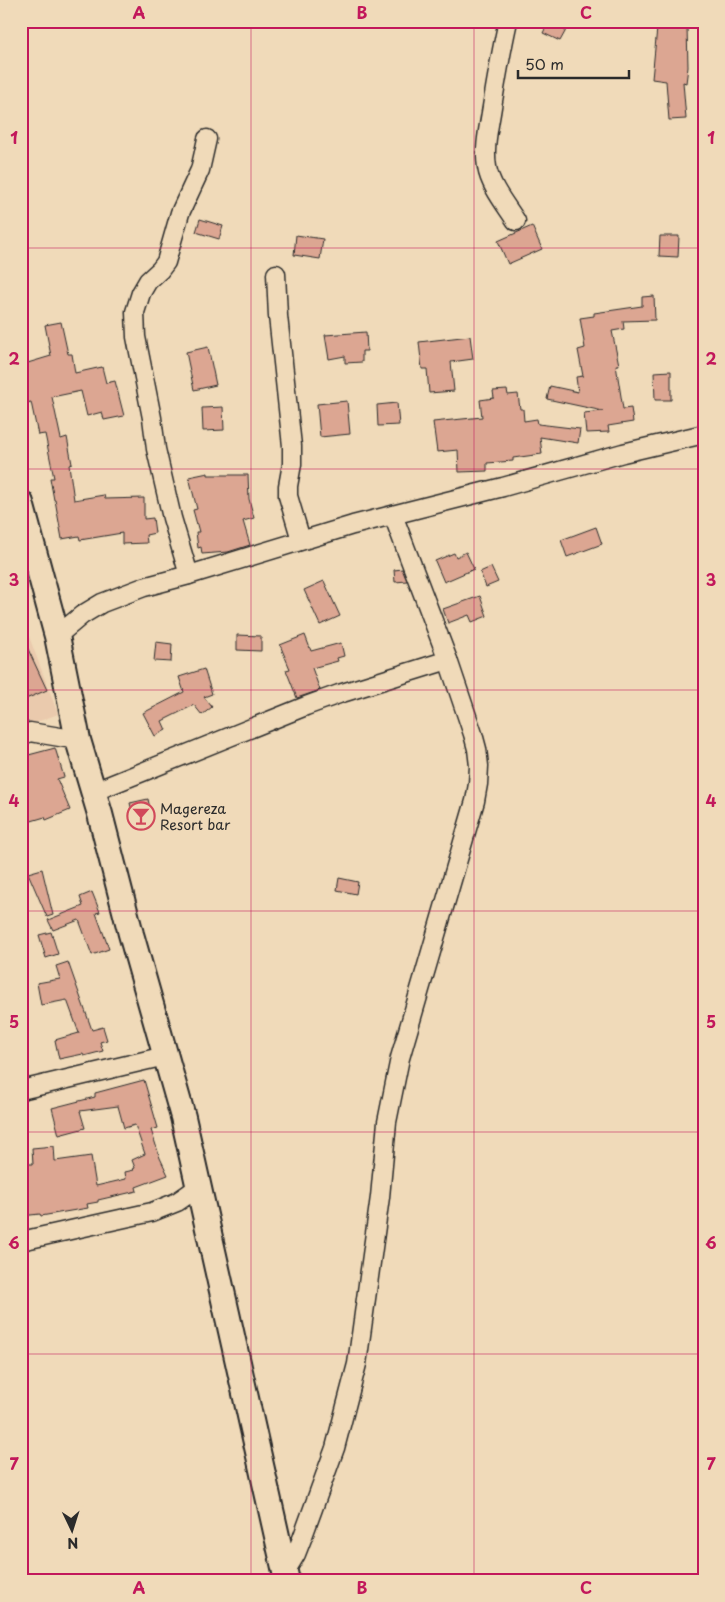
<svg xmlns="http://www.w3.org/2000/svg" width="725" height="1602" viewBox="0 0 725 1602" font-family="'Playpen Sans',sans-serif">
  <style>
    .built { fill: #eacaad }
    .building { fill: #dca692; stroke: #2b2b2b }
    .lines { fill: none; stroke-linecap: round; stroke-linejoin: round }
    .street-casing { stroke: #2b2b2b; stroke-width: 21 }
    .secondary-casing { stroke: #2b2b2b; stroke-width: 28 }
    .street { stroke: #f0dab9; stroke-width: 18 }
    .secondary { stroke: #f0dab9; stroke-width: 24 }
    .grid { fill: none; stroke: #c2185b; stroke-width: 1; stroke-opacity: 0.55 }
    .labels { text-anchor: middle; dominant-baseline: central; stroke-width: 4.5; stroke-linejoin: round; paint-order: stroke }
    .poi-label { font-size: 14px; fill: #2b2b2b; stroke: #f0dab9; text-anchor: start }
    .neatline { fill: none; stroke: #c2185b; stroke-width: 2 }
    .grid-label { font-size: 16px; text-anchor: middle; font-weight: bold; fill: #c2185b }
  </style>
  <rect width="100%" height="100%" fill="#f0dab9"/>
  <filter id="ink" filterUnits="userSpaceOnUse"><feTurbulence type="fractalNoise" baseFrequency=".02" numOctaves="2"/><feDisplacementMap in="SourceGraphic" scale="10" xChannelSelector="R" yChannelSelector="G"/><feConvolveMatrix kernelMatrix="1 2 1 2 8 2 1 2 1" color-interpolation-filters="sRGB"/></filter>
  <g filter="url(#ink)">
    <path class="built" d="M21,615l37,99 -37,14z"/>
    <g class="building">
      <path d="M549,21h22l-11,20 -17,-8z"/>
      <path d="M687,27l1,40 -2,16 -3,-1 3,37 -17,1 -3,-39 -14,-2 5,-51z"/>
      <path d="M200,219l23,7 -4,13 -23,-7z"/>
      <path d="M532,226l10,23 -34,15 -10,-23z"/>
      <path d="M296,235l27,4 -3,20 -26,-4z"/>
      <path d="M660,236h19l-1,21 -19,-1z"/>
      <path d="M654,296l1,24 -32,1 1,8 -12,2 7,34h-3l7,44 8,-1 2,14 -25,4 1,6 -23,1 -2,-20 19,-2 -56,-12 3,-13 28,6 -2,-15 7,-1 -5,-26 7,-2 -5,-30 14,-2v-3l48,-7v-9z"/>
      <path d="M61,322l7,32h4l3,19 27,-6 4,16 9,-2 9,35 -20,4 -2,-8 -15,4 -6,-25 -29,6 9,42 6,-2 5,27 -3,1 5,35 30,-5 1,4 39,-1v21l9,-1 2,15 -9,2 1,8 -25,1v-11l-42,7 -1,-4 -17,3 -7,-39h-1l-4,-22h4l-9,-44 -7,1 -7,-33 -10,2v-39l30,-9 -6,-31z"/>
      <path d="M366,332l1,19h-5v11l-17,1v-7l-16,3 -4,-24z"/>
      <path d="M470,336l3,23 -22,3 3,29 -25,2 -2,-24h-5l-3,-27z"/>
      <path d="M208,347l8,38 -22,5 -8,-38z"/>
      <path d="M671,371v29h-16l-1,-28z"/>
      <path d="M507,390l1,5 10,-1 2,15h3l1,12 13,-2 1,5 42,5 -2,14 -38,-6 2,17 -29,4v3l-26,2v8l-28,1 -1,-22 -21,2 -4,-30 49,-5 -2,-17 14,-2 -1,-7z"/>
      <path d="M347,401l3,33 -30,3 -3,-33z"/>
      <path d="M397,403l2,22 -21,1 -1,-21z"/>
      <path d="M223,407l1,23 -21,1 -1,-23z"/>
      <path d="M208,473v2h40l1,24 5,19 -11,3 7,24 -22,7 -26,2 -1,-7 -3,1 -2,-16h3l-6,-22 4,-1 -8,-32z"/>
      <path d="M596,527l6,17 -35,13 -6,-17z"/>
      <path d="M466,552l8,17 -30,13 -9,-21 19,-8 2,4z"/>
      <path d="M491,567l7,15 -12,5 -6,-15z"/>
      <path d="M402,569l5,12 -12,1 -1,-12z"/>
      <path d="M324,581l16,35 -20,9 -16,-35z"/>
      <path d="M480,596l7,20 -15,6 -3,-7 -21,8 -5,-14z"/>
      <path d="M21,634l26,56 -26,11z"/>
      <path d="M237,635l24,1v15l-24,-1z"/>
      <path d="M305,635l6,16 30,-8 3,13 -7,2 1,3 -26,7 8,22 -23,8 -11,-28 4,-1 -10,-24z"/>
      <path d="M156,642l16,2 -1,18 -17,-1z"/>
      <path d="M204,669l8,25 -8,3 8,10 -10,8 -8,-10 -32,16 4,9 -11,6 -12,-23 41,-21 -5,-15z"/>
      <path d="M55,748l9,29 -7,2 13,31 -24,10 -1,-3 -24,7v-67z"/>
      <path d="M148,799l3,15 -17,5 -4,-16z"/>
      <path d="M42,869l11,46 -6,2 -19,-44z"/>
      <path d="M339,878l19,4 -2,12 -19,-4z"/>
      <path d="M92,892l8,20 -4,1 13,36 -17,6 -13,-35 -26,10 -5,-10 35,-14 -3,-9z"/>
      <path d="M51,932l7,22 -12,4 -7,-23z"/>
      <path d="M68,962l24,68 11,-3 4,13 -7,2 3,9 -19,5 -1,-2 -24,5 -4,-19 24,-7 -12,-33 -26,5 -4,-22 23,-4 -4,-13z"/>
      <path d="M144,1080l14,48 -7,2 9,28 8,17 -32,12 1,4 -39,9v2l-11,2 1,4 -47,8 -1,-2 -19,2v-52h12l-1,-16 22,-2 1,15 36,-5 5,30 30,-7 -1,-7 9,-2 -1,-1 2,-1 -3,-8 13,-6 -10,-29 -11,3 -6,-22 -38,5 5,17 -26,7 -7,-27 43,-11v-4z"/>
    </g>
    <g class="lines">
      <g class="street-casing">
        <g id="street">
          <path d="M508,21c-7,31 -12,61 -17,92 -3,18 -7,36 -4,54 3,19 19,38 29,54"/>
          <path d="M276,274l2,42 14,130v18l-4,22v10l13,44"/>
          <path d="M189,575l-17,-57 -16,-69 -4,-31 -16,-81 -1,-25 6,-19 7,-12 12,-11 6,-8 14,-49 20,-43 7,-31"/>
          <path d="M57,636l25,-21 20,-12 42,-16 45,-12 164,-50 150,-38 120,-34 81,-19"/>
          <path d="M21,736l9,-4 48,8"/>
          <path d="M93,792l213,-86 33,-12 109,-34"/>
          <path d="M21,1090l144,-34"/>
          <path d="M21,1241l131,-29 25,-10 13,-9 8,-7"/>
          <path d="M285,1572l11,-18 7,-18 32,-88 22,-84 23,-167 7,-75 13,-64 75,-257 3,-17 1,-18 -2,-17 -4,-15 -25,-74 -55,-145"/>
        </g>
      </g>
      <g class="secondary-casing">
        <path id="secondary" d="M21,503l36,133 21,104 22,74 31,120 52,183 104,464"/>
      </g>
      <use href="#street" class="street"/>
      <use href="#secondary" class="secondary"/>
    </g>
  </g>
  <path class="grid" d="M251,21v1560M474,21v1560M21,248h683M21,469h683M21,690h683M21,911h683M21,1132h683M21,1354h683"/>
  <defs>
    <g id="bar-ring" transform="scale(1.4375)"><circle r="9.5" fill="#f0dab9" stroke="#d1495b" stroke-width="1.5"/><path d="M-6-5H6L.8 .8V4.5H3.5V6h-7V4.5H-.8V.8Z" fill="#d1495b"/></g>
  </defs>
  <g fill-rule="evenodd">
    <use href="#bar-ring" x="141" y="816"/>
  </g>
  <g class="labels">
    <g class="poi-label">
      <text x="160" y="808">Magereza<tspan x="160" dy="16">Resort bar</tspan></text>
    </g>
  </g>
  <rect width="725" height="1602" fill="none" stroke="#f0dab9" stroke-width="55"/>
  <g transform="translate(72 1530) rotate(176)" stroke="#f0dab9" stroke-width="4" paint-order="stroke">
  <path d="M0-4L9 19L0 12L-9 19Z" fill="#2b2b2b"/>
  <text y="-8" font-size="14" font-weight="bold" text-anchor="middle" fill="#2b2b2b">N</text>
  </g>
  <path d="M518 70v8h111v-8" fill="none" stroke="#2b2b2b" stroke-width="2.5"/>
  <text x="525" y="70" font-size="15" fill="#2b2b2b" stroke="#f0dab9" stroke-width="4" paint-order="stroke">50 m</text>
  <rect x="28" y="28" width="670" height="1546" class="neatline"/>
  <g class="grid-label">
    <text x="139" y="19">A</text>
    <text x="362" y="19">B</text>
    <text x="586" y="19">C</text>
    <text x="14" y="144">1</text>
    <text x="711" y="144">1</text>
    <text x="14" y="365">2</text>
    <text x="711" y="365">2</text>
    <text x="14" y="586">3</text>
    <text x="711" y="586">3</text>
    <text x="14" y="807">4</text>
    <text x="711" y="807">4</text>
    <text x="14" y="1028">5</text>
    <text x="711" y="1028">5</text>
    <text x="14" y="1249">6</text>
    <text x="711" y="1249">6</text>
    <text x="14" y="1470">7</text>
    <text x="711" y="1470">7</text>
    <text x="139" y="1594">A</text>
    <text x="362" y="1594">B</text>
    <text x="586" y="1594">C</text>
  </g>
</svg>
